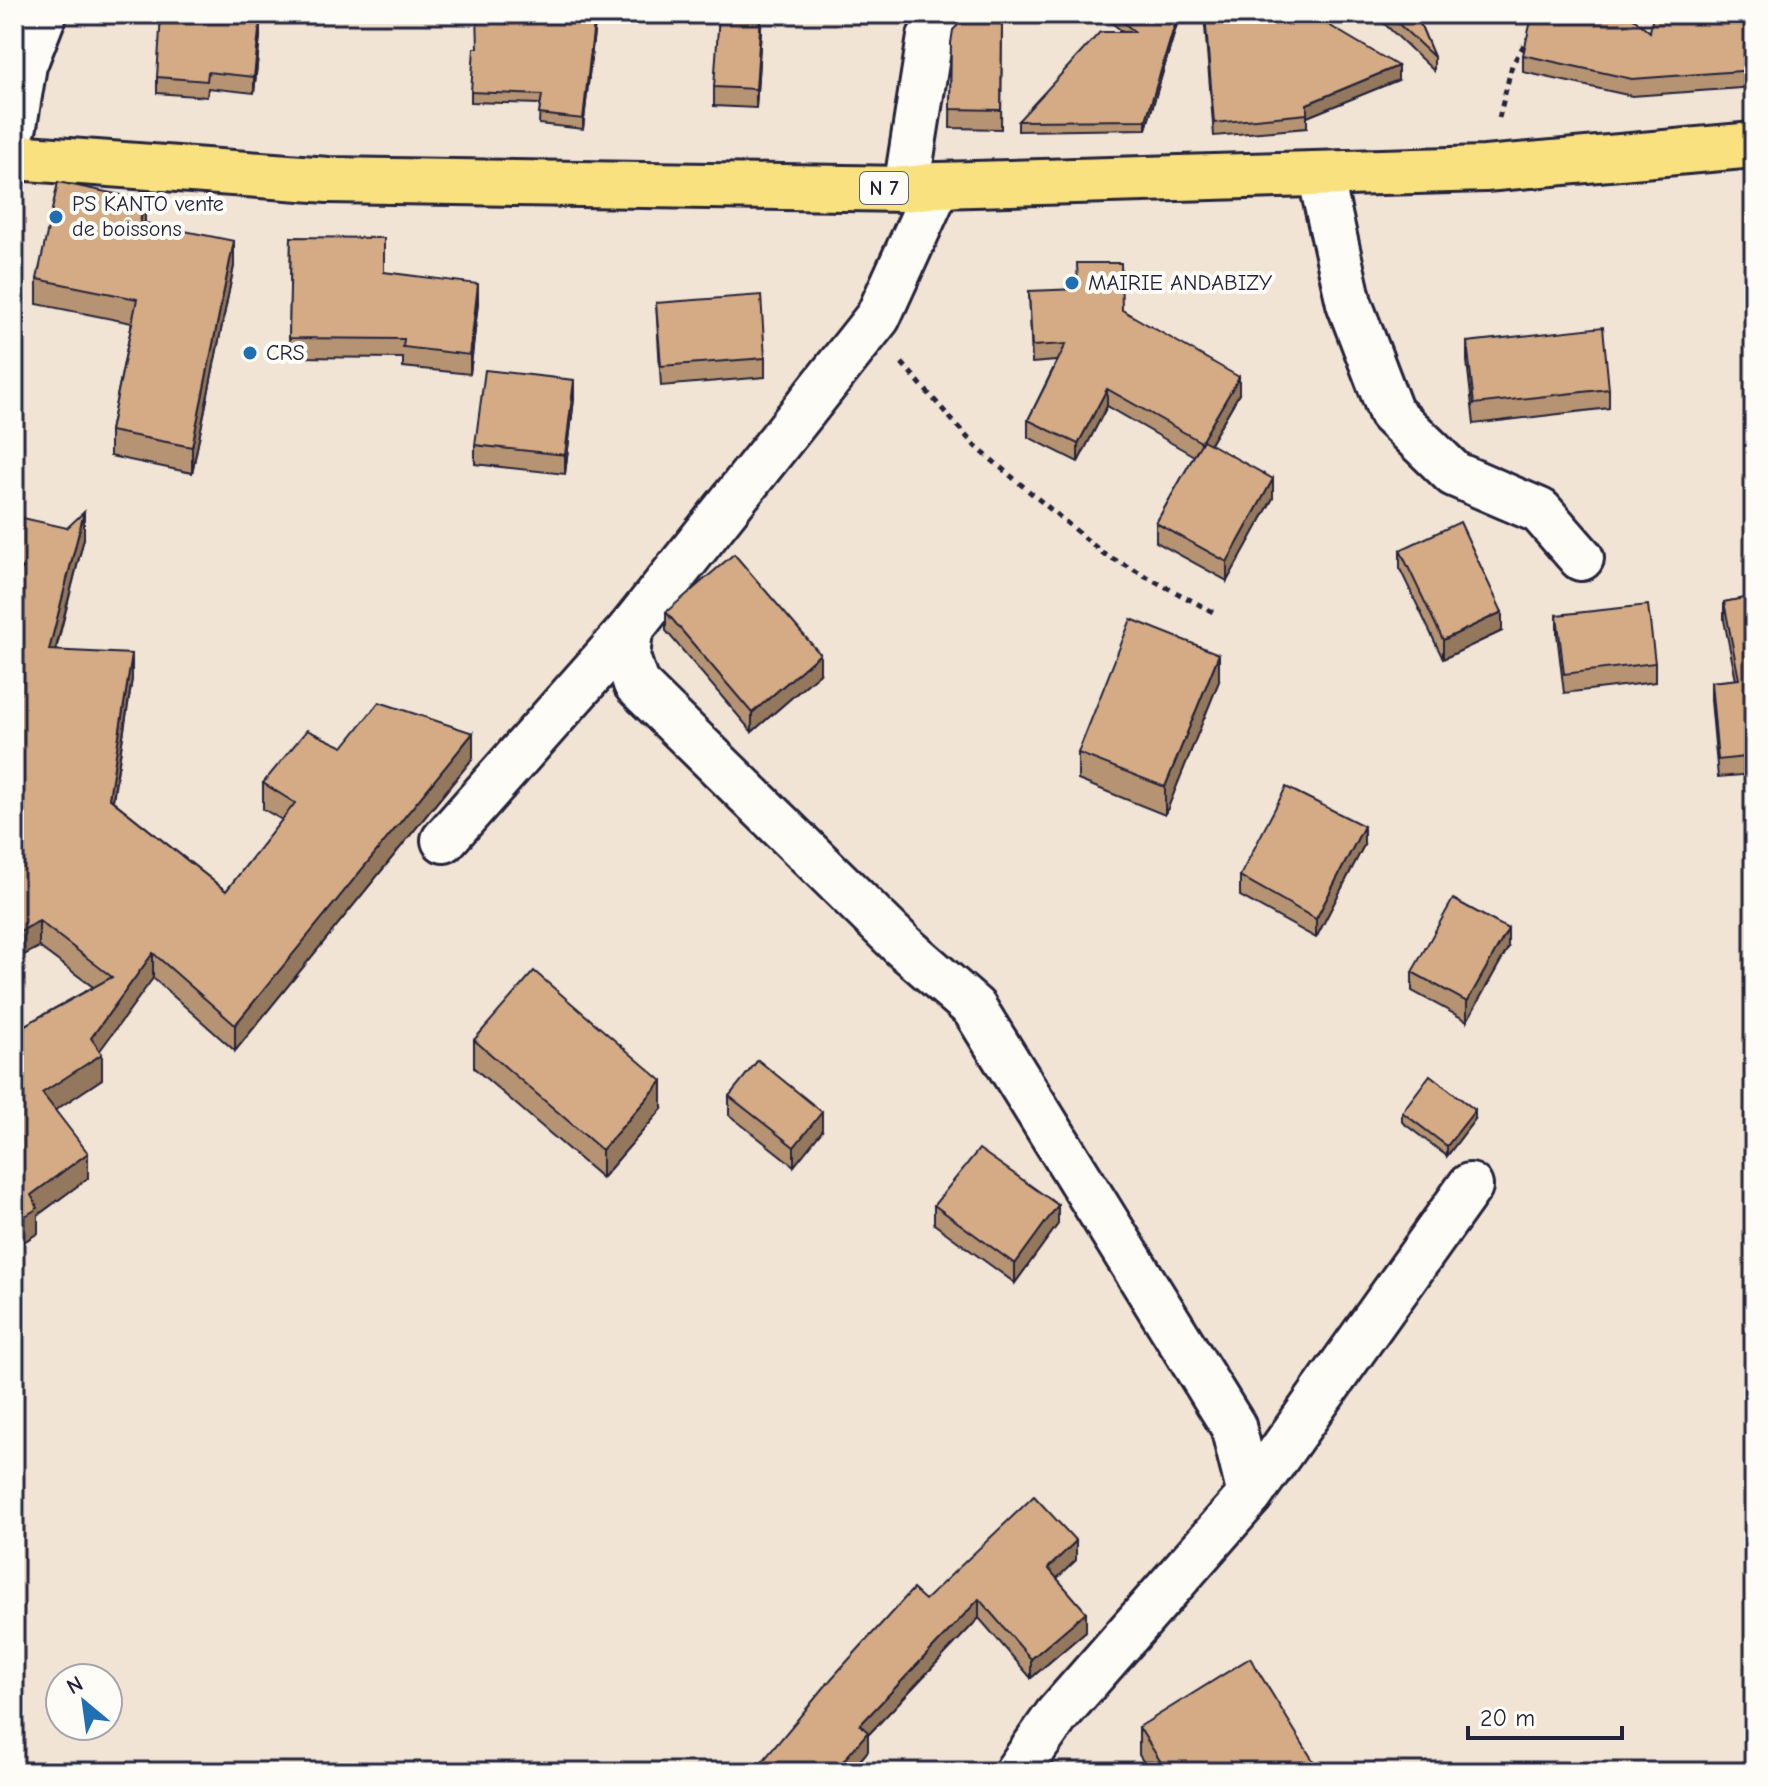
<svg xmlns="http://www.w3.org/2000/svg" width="1768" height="1786" viewBox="0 0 1768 1786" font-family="'Comic Neue',sans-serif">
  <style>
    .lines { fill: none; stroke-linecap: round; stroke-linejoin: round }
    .minor-casing { stroke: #22223b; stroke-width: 50 }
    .major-casing { stroke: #22223b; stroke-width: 50 }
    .path { stroke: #22223b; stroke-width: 5; stroke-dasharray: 6 6; stroke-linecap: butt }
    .minor { stroke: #fdfcf7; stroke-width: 44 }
    .major { stroke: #fae180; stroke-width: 44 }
    .wall { fill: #b69372; stroke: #22223b; stroke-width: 2 }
    .shaded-wall { fill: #94785d; stroke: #22223b; stroke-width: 2 }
    .building { fill: #d4ab85; stroke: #22223b; stroke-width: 2 }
    .poi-dot { fill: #1f6fb2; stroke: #fdfcf7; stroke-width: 3 }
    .labels { text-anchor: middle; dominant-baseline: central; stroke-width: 8; stroke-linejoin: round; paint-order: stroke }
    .shield { fill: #fdfcf7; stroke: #646373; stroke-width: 2 }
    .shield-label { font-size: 20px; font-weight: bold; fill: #22223b }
    .poi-label { font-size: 22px; fill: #22223b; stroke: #fdfcf7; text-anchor: start }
  </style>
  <rect width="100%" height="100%" fill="#f1e4d5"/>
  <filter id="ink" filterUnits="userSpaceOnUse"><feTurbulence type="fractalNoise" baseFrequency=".0125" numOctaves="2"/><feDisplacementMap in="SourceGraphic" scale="16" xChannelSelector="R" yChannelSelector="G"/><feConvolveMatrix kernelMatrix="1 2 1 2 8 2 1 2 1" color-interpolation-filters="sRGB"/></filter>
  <g filter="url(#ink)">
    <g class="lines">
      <g class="minor-casing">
        <g id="minor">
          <path d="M14,126l10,-61 20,-51"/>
          <path d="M1320,174l29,129 42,110 63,61 86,37 41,47"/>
          <path d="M906,189l24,-152 22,-23"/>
          <path d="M630,630l-3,27 9,27 267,262 71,62 259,418 17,69 -193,220 -40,57"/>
          <path d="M444,840l186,-210 248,-313 60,-132"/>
          <path d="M1250,1495l220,-309"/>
        </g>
      </g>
      <g class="major-casing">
        <path id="major" d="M14,157l314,23 578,9 32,-4 547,-16 269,-24"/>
      </g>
      <g class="path">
        <path d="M1499,118l13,-53 16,-27"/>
        <path d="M902,363l73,83 129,108 111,59"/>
      </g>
      <use href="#minor" class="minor"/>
      <use href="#major" class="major"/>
    </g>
    <g class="wall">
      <path d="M596,14l-13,115 -44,-5 1,-20 -69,-2v-10l7,-44z"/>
      <path d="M1101,14h79l-34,115 -128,2v-10l105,-89z"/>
      <path d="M1204,14h28l166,66 -91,37v11l-93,8z"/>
      <path d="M1374,14h42l18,43v14z"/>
      <path d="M1754,14v73l-122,9 -109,-24v-17z"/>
      <path d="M1002,22l-1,107 -51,-1 1,-85z"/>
      <path d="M761,29l-5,79 -42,-2v-19z"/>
      <path d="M260,37l-6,56 -46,-5 -1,9 -50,-4v-16z"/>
      <path d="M145,223l89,43 -42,207 -82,-17v-25l22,-108 -95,-19v-25z"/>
      <path d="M291,237l93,35 94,31 -8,71 -67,-7v-9l-114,-1z"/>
      <path d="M1029,291l93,19 117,84 -29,50 63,54 -46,83 -71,-39v-19l38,-67 -87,-50 -29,56 -50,-25v-17l29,-59 -25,2z"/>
      <path d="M656,303l109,55v19l-104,9z"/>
      <path d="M1467,342l142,47v19l-135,16 -7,-63z"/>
      <path d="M574,399l-9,75 -90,-10v-19z"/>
      <path d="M14,516l70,22 -28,112 76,29 -19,122 113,90 56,-71 -19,-11v-26l80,-36 130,11 -238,293 -82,-73 -54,73 3,28 -47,31 33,68 -50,37v18l-24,15v-217l79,-44 -54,-40 -25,13z"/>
      <path d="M1400,550l102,81 -59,28 -43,-90z"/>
      <path d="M1754,596v178l-36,3 -7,-77v-18l25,-2 -12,-60v-18z"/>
      <path d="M666,612l154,61 -68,59 -86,-101z"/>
      <path d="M1557,615l98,48v19l-91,11 -7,-59z"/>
      <path d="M1219,681l-54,134 -87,-35v-27z"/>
      <path d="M1364,845l-48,93 -76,-42v-20z"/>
      <path d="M1508,948l-41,73 -55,-30v-19z"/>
      <path d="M474,1040l188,69 -60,69 -128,-110z"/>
      <path d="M729,1096l93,35 -28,35 -65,-51z"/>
      <path d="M1402,1112l73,7 -28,37 -45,-34z"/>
      <path d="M934,1205l124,19 -43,59 -81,-59z"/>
      <path d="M1076,1560l-19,18 29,53 -55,47 -52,-60 -111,117v16l-18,21h-93v-4l168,-168z"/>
      <path d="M1139,1727l181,45h-170l-11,-17z"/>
    </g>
    <g class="shaded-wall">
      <path d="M595,14h1l-13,115v-10z"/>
      <path d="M761,14v15l-5,79v-19z"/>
      <path d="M1178,14h2l-34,115v-9z"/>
      <path d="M260,21v16l-6,56v-16z"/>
      <path d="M1398,66v14l-91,37v-13z"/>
      <path d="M145,200v26l-5,-4z"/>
      <path d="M234,241v25l-42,207v-26z"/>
      <path d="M478,284v19l-8,71v-19z"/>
      <path d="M1239,377v17l-38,65v-17z"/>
      <path d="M574,380v19l-9,75v-19z"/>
      <path d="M1107,389v17l-29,56v-18z"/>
      <path d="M1273,479v19l-46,83v-19z"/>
      <path d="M84,512v26l-35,137v-25z"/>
      <path d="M1502,612v19l-59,28v-19z"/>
      <path d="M132,654v25l-23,144v-25z"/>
      <path d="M820,654v19l-68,59v-19z"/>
      <path d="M1219,654v27l-54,134v-28z"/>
      <path d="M473,733v25l-238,293v-26z"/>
      <path d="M1364,826v19l-48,93v-19z"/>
      <path d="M39,921v26l-25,13v-25z"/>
      <path d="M1508,929v19l-41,73v-19z"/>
      <path d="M153,953v25l-60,82 9,-6v25l-60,40v-26l49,-55z"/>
      <path d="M662,1081v28l-60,69v-28z"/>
      <path d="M1475,1110v9l-28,37v-10z"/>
      <path d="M822,1112v19l-28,35v-19z"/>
      <path d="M88,1153v25l-50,37v18l-24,15v-25l17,-28z"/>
      <path d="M1058,1205v19l-43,59v-19z"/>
      <path d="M1076,1541v19l-28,27v-19z"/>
      <path d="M979,1599v19l-111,117v16l-18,21h-16l26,-47z"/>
      <path d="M1086,1612v19l-55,47v-19z"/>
    </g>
    <g class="building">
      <path d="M161,14h18l81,7 -6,56 -46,-5 -1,9 -50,-4z"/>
      <path d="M477,14h118l-12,105 -44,-5 3,-19 -71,-3 3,-44h4z"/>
      <path d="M719,14h42l-5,75 -42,-2z"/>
      <path d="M1113,14h65l-32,106 -128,1 82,-89h35z"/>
      <path d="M1205,14h27l18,4 6,-4h54l88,52 -91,38v10l-93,9z"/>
      <path d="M1388,14h28l18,43z"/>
      <path d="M1540,14h89l21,18 3,-18h101v56l-122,9 -109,-24 7,-30z"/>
      <path d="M961,22h41l-1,88 -51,-1 1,-66 2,-13z"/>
      <path d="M58,182l87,18 -5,22 94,19 -42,206 -82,-16 27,-132 -100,-20z"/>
      <path d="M291,237l93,1v34l94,12 -8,71 -67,-8 1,-8 -115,-1z"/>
      <path d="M1077,263h44l1,47 117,67 -38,65 -94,-53 -29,55 -50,-24 38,-76 -34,2 -3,-55 49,-2z"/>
      <path d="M761,295l4,63 -104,8 -5,-63z"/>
      <path d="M1603,327l6,62 -135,15 -7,-62z"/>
      <path d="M485,370l89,10 -9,75 -90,-10z"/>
      <path d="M1203,440l70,39 -46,83 -71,-39z"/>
      <path d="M84,512l-35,138 83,4 -23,144 117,93 69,-88 -32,-20 44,-53 36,17 36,-45 94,31 -238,292 -82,-72 -62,85 11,16 -60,39 46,60 -57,42 7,13 -24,15v-192l98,-54 -73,-56 -25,14v-359l9,-8 -9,-3v-49l53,12z"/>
      <path d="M1460,522l42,90 -59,28 -43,-90z"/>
      <path d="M734,554l86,100 -68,59 -86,-101z"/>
      <path d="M1754,596v160l-36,4 -7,-78 28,-3 -15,-77z"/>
      <path d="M1648,605l7,58 -91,11 -7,-59z"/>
      <path d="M1131,619l88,35 -54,133 -87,-34z"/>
      <path d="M1286,787l78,39 -48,93 -76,-43z"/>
      <path d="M1453,899l55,30 -41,73 -55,-30z"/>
      <path d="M534,971l128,110 -60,69 -128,-110z"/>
      <path d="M758,1060l64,52 -28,35 -65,-51z"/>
      <path d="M1430,1075l45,35 -28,36 -45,-34z"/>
      <path d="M979,1149l79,56 -43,59 -81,-59z"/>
      <path d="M1034,1496l42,45 -28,27 38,44 -55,47 -52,-60 -119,126 8,7 -34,40h-72l-5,-4 75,-90 81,-89 12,11z"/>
      <path d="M1250,1658l70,114h-153l-28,-45z"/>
    </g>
  </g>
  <g class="poi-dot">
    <circle cx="56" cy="217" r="8"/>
    <circle cx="1072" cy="283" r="8"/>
    <circle cx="250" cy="353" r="8"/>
  </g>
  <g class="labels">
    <rect class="shield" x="860" y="172" width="48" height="32" rx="6"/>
    <g class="shield-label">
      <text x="884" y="188">N 7</text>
    </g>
    <g class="poi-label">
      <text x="72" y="204">PS KANTO vente<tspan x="72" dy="25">de boissons</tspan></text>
      <text x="1088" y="283">MAIRIE ANDABIZY</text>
      <text x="266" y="353">CRS</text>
    </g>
  </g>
  <rect width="1768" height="1786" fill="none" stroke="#fdfcf7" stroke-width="48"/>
  <rect x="24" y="24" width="1720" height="1738" fill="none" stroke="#22223b" stroke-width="3" filter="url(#ink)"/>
  <g transform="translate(84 1702) rotate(331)"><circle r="38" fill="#fdfcf7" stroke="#a5a5ac" stroke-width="2"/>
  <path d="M0-6L14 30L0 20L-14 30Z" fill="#1f6fb2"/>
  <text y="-12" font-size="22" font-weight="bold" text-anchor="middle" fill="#22223b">N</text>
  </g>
  <path d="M1468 1726v12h154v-12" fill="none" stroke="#22223b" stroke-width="4"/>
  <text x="1480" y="1726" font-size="24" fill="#22223b" stroke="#fdfcf7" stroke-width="6" paint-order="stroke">20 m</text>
</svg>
